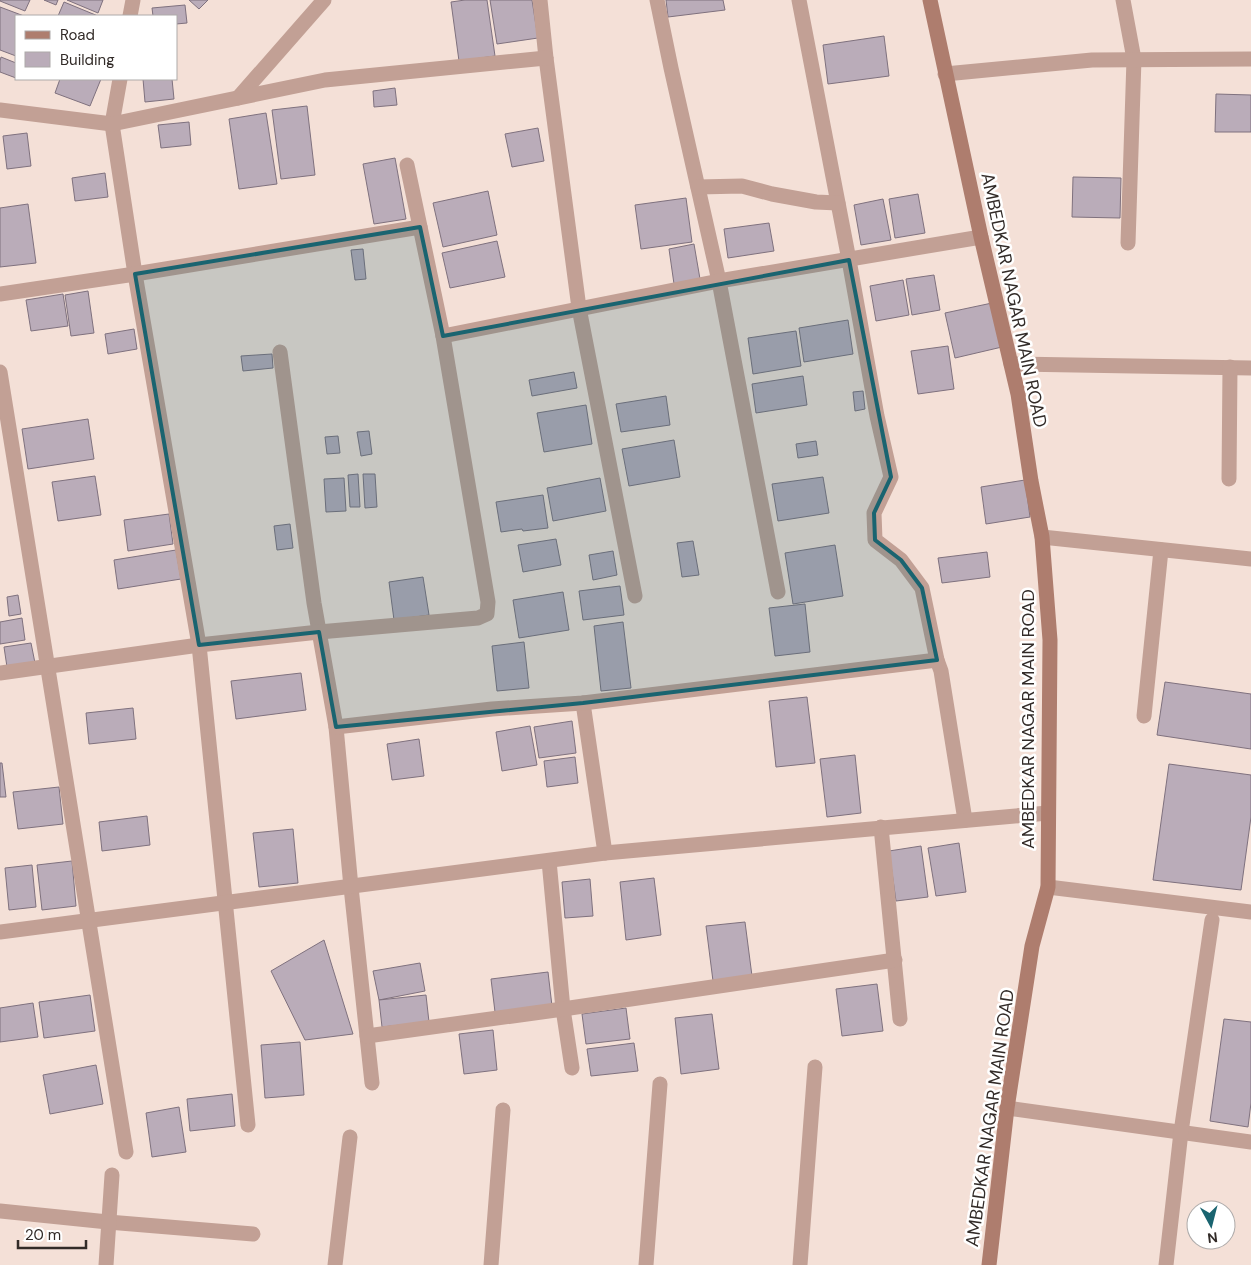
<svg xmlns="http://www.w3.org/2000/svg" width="1251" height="1265" viewBox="0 0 1251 1265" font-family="'DM Sans',sans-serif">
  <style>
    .building { fill: #baacb9; stroke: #7f717e }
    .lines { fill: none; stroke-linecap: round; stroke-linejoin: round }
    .street { stroke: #c2a095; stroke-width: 15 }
    .secondary { stroke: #ae7d6e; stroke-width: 15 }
    .marked { fill: #1a6470; fill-opacity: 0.2; stroke: #1a6470; stroke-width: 4; stroke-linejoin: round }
    .labels { text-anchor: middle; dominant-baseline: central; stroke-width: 5; stroke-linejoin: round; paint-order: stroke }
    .street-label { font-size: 18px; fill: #322b28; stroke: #fff }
  </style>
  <rect width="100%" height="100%" fill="#f4e0d7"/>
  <g class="building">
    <path d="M0,0h30l-5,11 -25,-10z"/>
    <path d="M44,0h14l-2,5z"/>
    <path d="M67,0h36l-5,13z"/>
    <path d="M189,0h19l-9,9z"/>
    <path d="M465,0h22l8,56 -36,5 -8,-59z"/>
    <path d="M490,0h42l6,38 -41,6z"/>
    <path d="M666,0h57l2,10 -57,7z"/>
    <path d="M64,2l34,14h-40z"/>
    <path d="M185,5l2,18 -11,1v-8h-23l-1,-8z"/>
    <path d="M0,7l24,9h-8v40l-16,-6z"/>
    <path d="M884,36l5,40 -61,8 -5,-39z"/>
    <path d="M1,57l15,6v15l-16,-6v-11z"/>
    <path d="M60,79h41l-11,27 -35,-13z"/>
    <path d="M143,79h29l2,20 -29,3z"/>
    <path d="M395,88l2,17 -23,2 -1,-16z"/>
    <path d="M1216,94l35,1v37h-36z"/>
    <path d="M307,106l8,69 -34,4 -9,-69z"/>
    <path d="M266,113l11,71 -38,5 -10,-70z"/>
    <path d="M189,122l2,23 -30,3 -3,-23z"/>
    <path d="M538,128l6,33 -32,6 -7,-33z"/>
    <path d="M27,133l4,33 -24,3 -4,-33z"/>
    <path d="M395,158l11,61 -32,5 -11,-60z"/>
    <path d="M105,173l3,24 -33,4 -3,-23z"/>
    <path d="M1073,177l48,1 -1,40 -48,-1z"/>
    <path d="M488,191l9,44 -54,12 -10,-44z"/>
    <path d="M918,194l7,39 -30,5 -6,-39z"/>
    <path d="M686,198l6,44 -51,7 -6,-44z"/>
    <path d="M883,199l8,41 -30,5 -7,-40z"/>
    <path d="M28,204l8,59 -36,4v-59z"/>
    <path d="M769,223l5,28 -46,7 -4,-29z"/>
    <path d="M497,241l8,36 -55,11 -8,-35z"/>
    <path d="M694,244l6,35 -26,5 -5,-35z"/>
    <path d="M363,249l3,30 -11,1 -4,-30z"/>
    <path d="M934,275l6,35 -28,5 -6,-36z"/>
    <path d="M903,280l6,35 -33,6 -6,-35z"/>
    <path d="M88,291l6,42 -23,3 -6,-41z"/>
    <path d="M63,294l5,32 -37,5 -5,-31z"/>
    <path d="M992,303l10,44 -47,11 -10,-45z"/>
    <path d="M848,320l5,34 -49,8 -5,-34z"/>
    <path d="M134,329l3,20 -29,5 -3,-20z"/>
    <path d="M796,331l5,35 -48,8 -5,-36z"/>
    <path d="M948,346l6,43 -36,5 -7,-43z"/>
    <path d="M272,354l1,14 -30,3 -2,-15z"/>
    <path d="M574,372l3,16 -45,8 -3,-16z"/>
    <path d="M803,376l4,29 -51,8 -4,-29z"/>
    <path d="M863,391l2,18 -10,2 -2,-19z"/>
    <path d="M666,396l4,29 -49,7 -5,-28z"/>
    <path d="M586,405l6,39 -48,8 -7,-39z"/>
    <path d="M88,419l6,40 -66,10 -6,-40z"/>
    <path d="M369,431l3,23 -11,2 -4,-24z"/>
    <path d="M338,436l2,17 -13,1 -2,-17z"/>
    <path d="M674,440l6,37 -51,9 -7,-37z"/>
    <path d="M816,441l2,14 -20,3 -2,-14z"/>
    <path d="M358,474l2,33h-10l-2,-32z"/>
    <path d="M363,474h12l2,33 -12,1z"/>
    <path d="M95,476l6,39 -43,6 -6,-39z"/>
    <path d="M823,477l6,36 -51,8 -6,-37z"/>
    <path d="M344,478l2,33 -20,1 -2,-33z"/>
    <path d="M600,478l6,33 -53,10 -6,-33z"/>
    <path d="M1025,480l5,37 -44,7 -5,-37z"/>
    <path d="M543,495l5,33 -25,3 -1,-2 -21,3 -5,-30z"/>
    <path d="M169,514l4,30 -45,7 -4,-31z"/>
    <path d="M290,524l3,24 -16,2 -3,-24z"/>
    <path d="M556,539l5,26 -38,7 -5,-27z"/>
    <path d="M693,541l6,34 -17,2 -5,-34z"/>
    <path d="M835,545l8,51 -50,8 -8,-51z"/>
    <path d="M176,550l5,29 -63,10 -4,-29z"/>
    <path d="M613,551l4,24 -24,5 -4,-25z"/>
    <path d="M987,552l3,25 -48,6 -4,-25z"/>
    <path d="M423,577l6,38 -35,5 -5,-38z"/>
    <path d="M620,586l4,29 -41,5 -4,-29z"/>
    <path d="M563,592l6,38 -50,8 -6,-38z"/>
    <path d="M18,595l3,19 -12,2 -2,-19z"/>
    <path d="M805,604l5,48 -35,4 -6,-48z"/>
    <path d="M22,618l3,22 -25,4v-22z"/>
    <path d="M623,622l8,66 -30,3 -7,-65z"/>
    <path d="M524,642l5,46 -32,3 -5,-45z"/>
    <path d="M31,643l4,20 -28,4 -3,-20z"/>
    <path d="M301,673l5,37 -70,9 -5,-38z"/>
    <path d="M1165,682l86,12v55l-94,-14z"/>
    <path d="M807,697l8,66 -39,4 -7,-66z"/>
    <path d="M133,708l3,31 -47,5 -3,-31z"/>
    <path d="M572,721l4,32 -37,5 -5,-31z"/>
    <path d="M530,726l7,39 -35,6 -6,-39z"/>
    <path d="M419,739l5,37 -32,4 -5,-36z"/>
    <path d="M855,755l6,58 -34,4 -7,-58z"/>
    <path d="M575,757l3,26 -31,4 -3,-26z"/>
    <path d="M0,763h2l4,34h-6z"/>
    <path d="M1169,764l82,11v42l-10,73 -88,-10z"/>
    <path d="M59,787l4,37 -45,5 -5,-37z"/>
    <path d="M147,816l3,29 -48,6 -3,-29z"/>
    <path d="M293,829l5,54 -39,4 -6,-54z"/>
    <path d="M959,843l7,49 -30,4 -8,-48z"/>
    <path d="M921,846l7,51 -32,4 -7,-50z"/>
    <path d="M72,861l4,45 -34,4 -5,-45z"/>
    <path d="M32,865l4,42 -27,3 -4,-42z"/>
    <path d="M654,878l7,57 -35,5 -6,-58z"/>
    <path d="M590,879l3,37 -28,2 -3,-36z"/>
    <path d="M745,922l7,54 -39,5 -7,-55z"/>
    <path d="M324,940l29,94 -48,6 -34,-69z"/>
    <path d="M420,963l5,28 -46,9 -6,-29z"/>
    <path d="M548,972l4,34 -57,6 -4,-33z"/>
    <path d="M877,984l6,47 -41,5 -6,-47z"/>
    <path d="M90,995l5,36 -51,7 -5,-36z"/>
    <path d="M426,995l3,27 -47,5 -3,-27z"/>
    <path d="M33,1003l5,34 -38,5v-34z"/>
    <path d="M626,1008l4,31 -44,5 -4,-30z"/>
    <path d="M712,1014l7,55 -38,5 -6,-56z"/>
    <path d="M1224,1019l27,3v81l-3,24 -38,-6z"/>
    <path d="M493,1030l4,40 -33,4 -5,-40z"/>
    <path d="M300,1042l4,53 -39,3 -4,-53z"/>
    <path d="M634,1043l4,28 -47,5 -4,-27z"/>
    <path d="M96,1065l7,39 -53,10 -7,-39z"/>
    <path d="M232,1094l3,32 -45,5 -3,-32z"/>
    <path d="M179,1107l7,45 -34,5 -6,-44z"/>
  </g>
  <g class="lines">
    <g class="street">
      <path d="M540,0l6,58 33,250 56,288"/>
      <path d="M657,0l14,68 48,213 59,311"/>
      <path d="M799,0l50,260 28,156 14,61 -17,36 1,27 26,20 21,28 15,72 4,11 24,149"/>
      <path d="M1123,0l11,59 -6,184"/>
      <path d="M130,16l3,-16"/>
      <path d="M945,74l147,-14 159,-1"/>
      <path d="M120,79l-8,45 23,150 64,371 49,480"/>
      <path d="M238,98l86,-98"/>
      <path d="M0,110l112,14 213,-44 221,-22"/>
      <path d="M698,187l44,-1 30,8 44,8 22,1"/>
      <path d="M0,294l135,-20 285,-47"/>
      <path d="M443,336l276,-55 262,-44"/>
      <path d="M280,352l34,251 22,124 15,160 21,196"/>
      <path d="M1011,364l240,4"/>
      <path d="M0,372l126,780"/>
      <path d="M1229,479l1,-112"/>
      <path d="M1042,537l209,22"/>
      <path d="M0,673l199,-28 120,-13 159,-14 9,-4 1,-12 -45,-266 -36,-171"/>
      <path d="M583,703l22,150"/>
      <path d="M1144,716l17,-166"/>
      <path d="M336,727l156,-18 91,-6 354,-43"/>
      <path d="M881,827l19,192"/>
      <path d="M549,861l14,148 9,59"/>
      <path d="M1048,887l203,25"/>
      <path d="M0,932l605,-79 443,-40"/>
      <path d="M367,1036l196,-27 332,-49"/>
      <path d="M1007,1108l244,34"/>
      <path d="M0,1211l108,11 145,12"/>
      <path d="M106,1265l6,-90"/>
      <path d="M335,1265l15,-128"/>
      <path d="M491,1265l12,-155"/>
      <path d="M646,1265l14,-181"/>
      <path d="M800,1265l15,-198"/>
      <path d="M1166,1265l15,-133 31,-212"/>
    </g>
    <path class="secondary" d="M930,0l51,237 37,157 13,87 11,56 8,103 -2,247 -16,59 -25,162 -18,157"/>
  </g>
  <path class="marked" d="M420,227l23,109 406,-76 42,217 -17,36 1,27 26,20 21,28 15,72 -354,43 -247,24 -17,-95 -120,13 -64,-371z"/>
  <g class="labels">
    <g class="street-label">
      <text transform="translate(1014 300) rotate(78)">AMBEDKAR NAGAR MAIN ROAD</text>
      <text transform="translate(1028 719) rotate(-90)">AMBEDKAR NAGAR MAIN ROAD</text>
      <text transform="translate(990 1118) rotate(-82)">AMBEDKAR NAGAR MAIN ROAD</text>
    </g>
  </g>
  <rect x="15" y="15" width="162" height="65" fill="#ffffff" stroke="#adaaa9"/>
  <rect x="25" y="31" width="25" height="8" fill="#ae7d6e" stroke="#adaaa9"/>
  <text x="60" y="40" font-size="15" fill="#322b28">Road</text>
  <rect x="25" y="52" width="25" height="15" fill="#baacb9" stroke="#adaaa9"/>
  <text x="60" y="65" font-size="15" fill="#322b28">Building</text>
  <g transform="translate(1211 1225) rotate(173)"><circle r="24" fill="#ffffff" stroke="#adaaa9"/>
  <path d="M0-4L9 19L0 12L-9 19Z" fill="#1a6470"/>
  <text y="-8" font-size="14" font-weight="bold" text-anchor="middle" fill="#322b28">N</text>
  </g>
  <path d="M18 1240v8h68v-8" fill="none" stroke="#322b28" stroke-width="2.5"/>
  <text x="25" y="1240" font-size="15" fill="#322b28" stroke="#ffffff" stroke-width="4" paint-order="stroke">20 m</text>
</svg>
